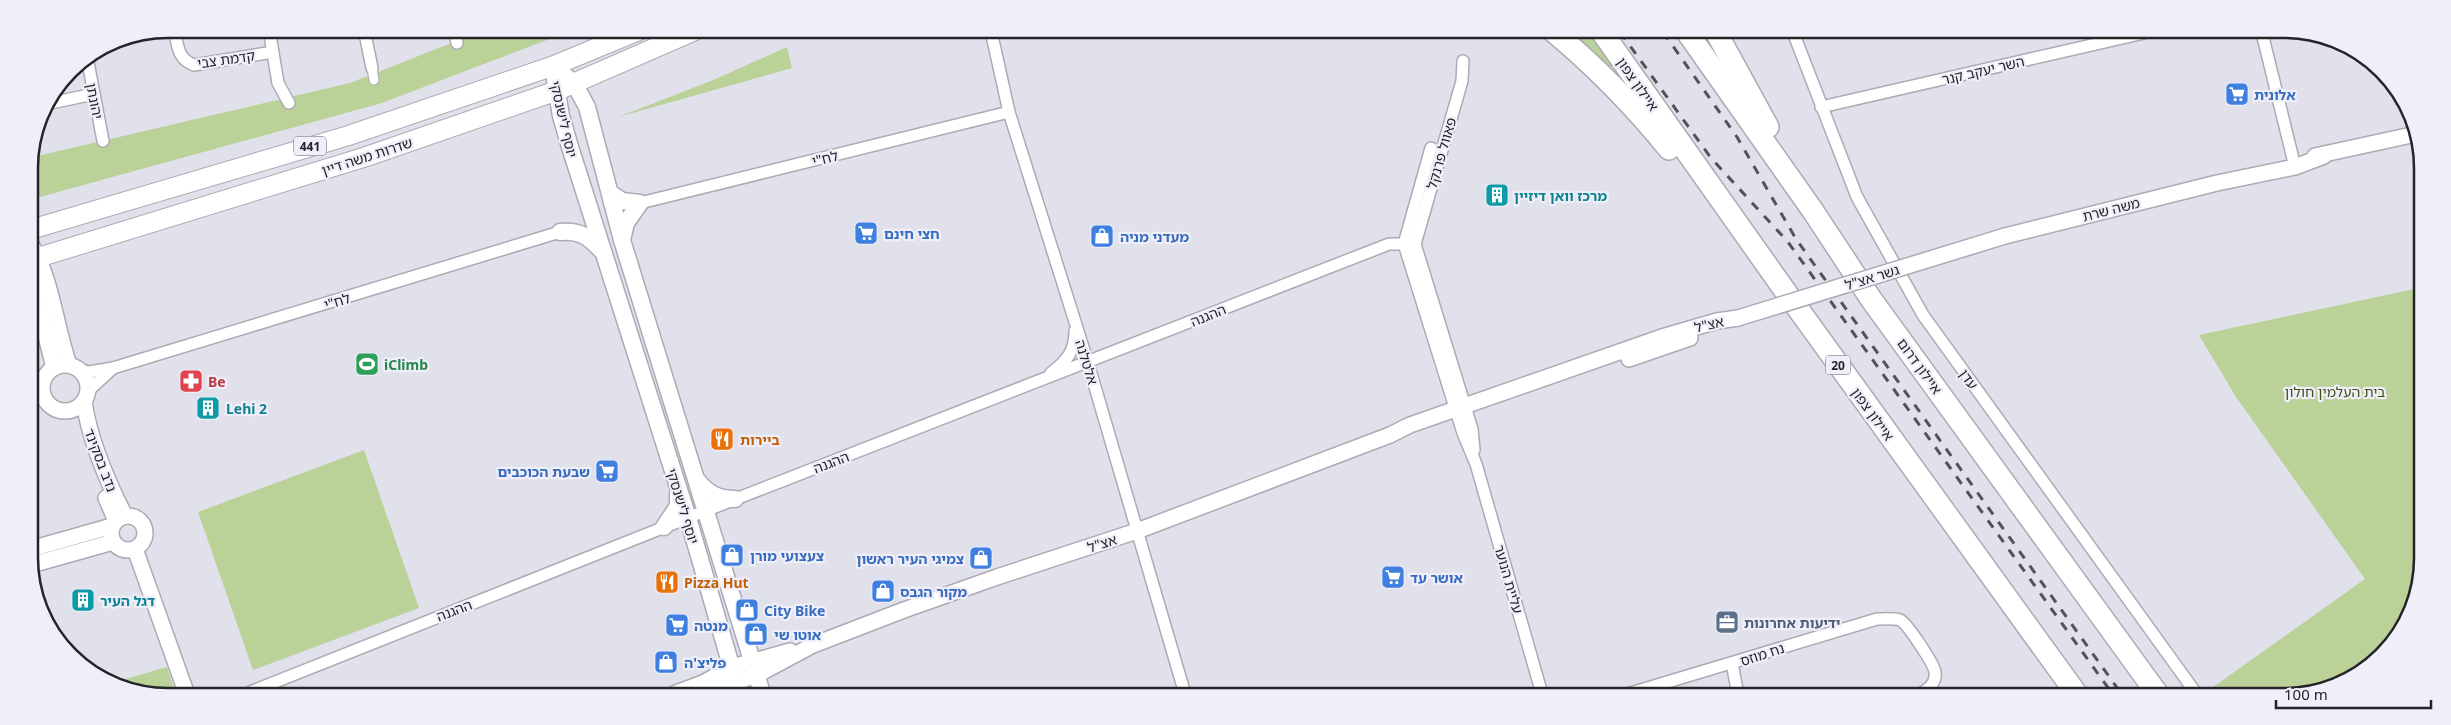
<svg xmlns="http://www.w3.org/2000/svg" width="2451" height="725" viewBox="0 0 2451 725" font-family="'Noto Sans','Noto Sans Hebrew',sans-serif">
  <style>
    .green { fill: #bad198 }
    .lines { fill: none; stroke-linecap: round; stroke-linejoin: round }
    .pedestrian-casing { stroke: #ababb6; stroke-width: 11 }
    .minor-casing { stroke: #ababb6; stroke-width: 14 }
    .tertiary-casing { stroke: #ababb6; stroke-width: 18 }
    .secondary-casing { stroke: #ababb6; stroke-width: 19 }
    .primary-casing { stroke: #ababb6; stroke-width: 21 }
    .motorway-casing { stroke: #ababb6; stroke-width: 24 }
    .pedestrian { stroke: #fff; stroke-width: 9 }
    .minor { stroke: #fff; stroke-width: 11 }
    .tertiary { stroke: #fff; stroke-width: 15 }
    .secondary { stroke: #fff; stroke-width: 16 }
    .primary { stroke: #fff; stroke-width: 19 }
    .motorway { stroke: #fff; stroke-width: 21 }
    .rail { stroke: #525258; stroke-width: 3; stroke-dasharray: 9 9; stroke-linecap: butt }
    .tertiary-bridge-casing { stroke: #ababb6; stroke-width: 18; stroke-linecap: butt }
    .tertiary-bridge { stroke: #fff; stroke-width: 15 }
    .labels { text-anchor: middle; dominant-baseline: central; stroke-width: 4.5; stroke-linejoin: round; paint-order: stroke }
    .shield { fill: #efeef9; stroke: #616167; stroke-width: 1 }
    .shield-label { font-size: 12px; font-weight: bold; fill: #242428 }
    .street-label { font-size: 14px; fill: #242428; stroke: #efeef9 }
    .shop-label { font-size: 14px; font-weight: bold; fill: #366cbe; stroke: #efeef9; text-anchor: start }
    .culture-label { font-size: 14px; font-weight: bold; fill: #0d838f; stroke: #efeef9; text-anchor: start }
    .leisure-label { font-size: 14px; font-weight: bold; fill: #27864d; stroke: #efeef9; text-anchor: start }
    .health-label { font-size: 14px; font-weight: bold; fill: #be3a42; stroke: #efeef9; text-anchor: start }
    .park-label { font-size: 14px; fill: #3c5113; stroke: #efeef9 }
    .food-label { font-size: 14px; font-weight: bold; fill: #c56008; stroke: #efeef9; text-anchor: start }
    .service-label { font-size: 14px; font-weight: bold; fill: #4e5e75; stroke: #efeef9; text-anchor: start }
    .rim { fill: none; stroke: #242428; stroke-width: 2.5 }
  </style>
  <rect width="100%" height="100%" fill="#e1e1ec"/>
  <g class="green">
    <path d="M487,29l86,1 -191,73 -353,97v-42l321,-75z"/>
    <path d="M1562,32h28l24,33 -7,5z"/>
    <path d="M787,47l5,21 -174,49 93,-36z"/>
    <path d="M2419,288l-1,305 -43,69 -39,24 -44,10h-80l-3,-6 156,-111 -129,-182 -37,-62z"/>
    <path d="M364,450l55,158 -166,62 -55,-158z"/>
    <path d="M167,667l8,25h-43l-17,-10z"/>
  </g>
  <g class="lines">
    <g class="pedestrian-casing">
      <path id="pedestrian" d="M372,68l2,12"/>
    </g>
    <g class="minor-casing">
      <g id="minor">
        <path d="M174,29c4,16 3,30 20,36l79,-13"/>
        <path d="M269,29l9,54 11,20"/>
        <path d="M364,29l8,39"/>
        <path d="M454,29l3,14"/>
        <path d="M991,31l18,81 79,251 97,331"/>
        <path d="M1793,32l64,165 66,118 275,381"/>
        <path d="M2262,33l33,134"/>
        <path d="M87,57l16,84"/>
        <path d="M46,104l48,-10"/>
        <path d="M1821,107l323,-74"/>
        <path d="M640,203l369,-91"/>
        <path d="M1404,244l59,189 13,31 66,230"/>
        <path d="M1404,244l27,-96"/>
        <path d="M1415,244l57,185 2,21"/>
        <path d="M1415,244l47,-163 1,-20"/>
        <path d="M80,370l9,2 24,-4 447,-136"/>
        <path d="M1051,373c16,-12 24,-22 24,-42"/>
        <path d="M30,390l12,-5"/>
        <path d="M88,391l25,-23"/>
        <path d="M30,397l15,2"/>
        <path d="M1732,663l6,32"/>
        <path d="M250,692l455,-181 684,-267h26"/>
        <path d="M1624,695l253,-76c7,0 17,-1 23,1 7,3 34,44 35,52 2,12 -8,18 -17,23"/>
      </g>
    </g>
    <g class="tertiary-casing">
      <g id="tertiary">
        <path d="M2315,156l101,-22"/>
        <path d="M2005,236l212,-53 78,-16 29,-11"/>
        <path d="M29,241c23,37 26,83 40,124"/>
        <path d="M30,273l24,95"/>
        <path d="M1629,359l61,-21"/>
        <circle cx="65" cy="388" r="23"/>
        <path d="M84,402c6,39 23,79 41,114"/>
        <path d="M106,498l10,23"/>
        <circle cx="128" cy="533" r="17"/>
        <path d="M31,549l81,-23"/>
        <path d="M135,549l51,143"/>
        <path d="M31,565l82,-23"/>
        <path d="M703,683l33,-1 21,-7 56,-30 91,-35 93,-33 140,-46 253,-96 20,-10 252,-88 55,-16 21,-3"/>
        <path d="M676,693l27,-10 29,-16 58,-16"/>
      </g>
    </g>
    <g class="secondary-casing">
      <g id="secondary">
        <path d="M553,66l21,17 13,24 35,133 140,453"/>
        <path d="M555,80l6,36 9,31 118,371 51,175"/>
        <path d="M610,193l12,8 18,2 -14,20 -4,17"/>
        <path d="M560,232c19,-2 28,4 41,18"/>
        <path d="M697,480c11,14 21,19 38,19"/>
        <path d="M664,527l14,-21v-13"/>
      </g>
    </g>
    <g class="primary-casing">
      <g id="primary">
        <path d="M29,230l318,-94 206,-70 87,-36"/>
        <path d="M30,260l335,-103 191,-66 140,-61"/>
      </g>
    </g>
    <g class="motorway-casing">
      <g id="motorway">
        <path d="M1554,32c42,35 80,74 115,117"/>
        <path d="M1602,32l181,256 295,408"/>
        <path d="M1687,32l126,179 58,88 288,397"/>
        <path d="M1716,32l52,95"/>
      </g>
    </g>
    <use href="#pedestrian" class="pedestrian"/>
    <use href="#minor" class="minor"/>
    <use href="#tertiary" class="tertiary"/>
    <use href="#secondary" class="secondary"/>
    <use href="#primary" class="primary"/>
    <use href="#motorway" class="motorway"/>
    <g class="rail">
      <path d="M1620,32l91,126 77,84 326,454"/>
      <path d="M1663,32l74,105 59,102 327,457"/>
    </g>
    <g class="tertiary-bridge-casing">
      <path id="tertiary-bridge" d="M1738,318l267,-82"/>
    </g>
    <use href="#tertiary-bridge" class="tertiary-bridge"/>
  </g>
  <defs>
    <g id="supermarket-square" transform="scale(1.25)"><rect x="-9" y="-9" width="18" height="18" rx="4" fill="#3f7fe0" stroke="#efeef9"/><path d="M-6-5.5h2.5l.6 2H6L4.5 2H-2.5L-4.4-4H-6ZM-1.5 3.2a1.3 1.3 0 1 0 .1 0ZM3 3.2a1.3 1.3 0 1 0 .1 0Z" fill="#fff"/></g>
    <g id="building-square" transform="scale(1.25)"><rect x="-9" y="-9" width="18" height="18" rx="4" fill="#0f9aa8" stroke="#efeef9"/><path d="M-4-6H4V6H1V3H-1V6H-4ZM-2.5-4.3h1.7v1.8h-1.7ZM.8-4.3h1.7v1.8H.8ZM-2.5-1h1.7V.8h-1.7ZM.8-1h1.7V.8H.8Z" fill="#fff"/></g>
    <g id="shop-square" transform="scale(1.25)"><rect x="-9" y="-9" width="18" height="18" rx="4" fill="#3f7fe0" stroke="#efeef9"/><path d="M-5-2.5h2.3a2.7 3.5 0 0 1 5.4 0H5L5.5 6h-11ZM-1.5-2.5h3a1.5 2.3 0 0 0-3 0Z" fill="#fff"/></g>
    <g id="stadium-square" transform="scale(1.25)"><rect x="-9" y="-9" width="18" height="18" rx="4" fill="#2e9e5b" stroke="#efeef9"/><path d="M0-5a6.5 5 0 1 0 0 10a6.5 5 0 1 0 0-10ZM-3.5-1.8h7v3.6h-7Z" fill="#fff"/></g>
    <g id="pharmacy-square" transform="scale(1.25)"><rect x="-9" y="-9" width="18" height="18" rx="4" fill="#e0444e" stroke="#efeef9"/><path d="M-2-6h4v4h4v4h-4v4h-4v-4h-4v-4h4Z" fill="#fff"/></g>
    <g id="restaurant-square" transform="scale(1.25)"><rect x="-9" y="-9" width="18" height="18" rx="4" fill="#e8710a" stroke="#efeef9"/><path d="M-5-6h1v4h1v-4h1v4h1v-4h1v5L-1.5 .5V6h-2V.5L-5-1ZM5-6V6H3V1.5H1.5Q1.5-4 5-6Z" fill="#fff"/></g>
    <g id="office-square" transform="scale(1.25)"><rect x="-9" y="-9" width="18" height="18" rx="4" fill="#5c6f8a" stroke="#efeef9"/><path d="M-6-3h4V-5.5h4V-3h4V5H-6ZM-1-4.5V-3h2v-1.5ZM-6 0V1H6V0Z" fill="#fff"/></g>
  </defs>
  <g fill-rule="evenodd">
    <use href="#supermarket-square" x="2237" y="94"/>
    <use href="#building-square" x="1497" y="195"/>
    <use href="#supermarket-square" x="866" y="233"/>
    <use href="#shop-square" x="1102" y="236"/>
    <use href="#stadium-square" x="367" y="364"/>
    <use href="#pharmacy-square" x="191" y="381"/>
    <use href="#building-square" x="208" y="408"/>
    <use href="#restaurant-square" x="722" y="439"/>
    <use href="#supermarket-square" x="607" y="471"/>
    <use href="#shop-square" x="732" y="555"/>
    <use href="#shop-square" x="981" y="558"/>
    <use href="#supermarket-square" x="1393" y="577"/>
    <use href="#restaurant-square" x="667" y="582"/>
    <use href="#shop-square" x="883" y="591"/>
    <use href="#building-square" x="83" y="600"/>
    <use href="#shop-square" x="747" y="610"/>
    <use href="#office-square" x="1727" y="622"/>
    <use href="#supermarket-square" x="677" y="625"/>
    <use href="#shop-square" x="756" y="634"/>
    <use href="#shop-square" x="666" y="662"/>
  </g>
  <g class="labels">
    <g class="shield">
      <rect x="294" y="136.5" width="32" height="19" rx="4"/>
      <rect x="1825.5" y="355.5" width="25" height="19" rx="4"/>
    </g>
    <g class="shield-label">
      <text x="310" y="146">441</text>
      <text x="1838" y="365">20</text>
    </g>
    <g class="street-label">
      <text transform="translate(226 59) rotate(-8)">קדמת צבי</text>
      <text transform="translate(1983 70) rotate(-13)">השר יעקב קנר</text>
      <text transform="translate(1638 84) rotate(55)">איילון צפון</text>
      <text transform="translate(95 101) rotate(79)">יהונתן</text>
      <text transform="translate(564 119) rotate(77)">יוסף לישנסקי</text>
      <text transform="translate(1441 153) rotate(-74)">פאוול פרנקל</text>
      <text transform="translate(367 156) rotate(-18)">שדרות משה דיין</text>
      <text transform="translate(825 158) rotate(-14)">לח"י</text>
      <text transform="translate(2111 209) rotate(-14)">משה שרת</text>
      <text transform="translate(1872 277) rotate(-17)">גשר אצ"ל</text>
      <text transform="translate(337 301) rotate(-17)">לח"י</text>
      <text transform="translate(1208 315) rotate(-22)">ההגנה</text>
      <text transform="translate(1709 324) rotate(-13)">אצ"ל</text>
      <text transform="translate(1087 362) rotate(73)">אלטלנה</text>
      <text transform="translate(1920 366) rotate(54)">איילון דרום</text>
      <text transform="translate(1969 379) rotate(54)">עדן</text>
      <text transform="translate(1873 414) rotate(54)">איילון צפון</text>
      <text transform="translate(101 460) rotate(69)">נדב בסקינד</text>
      <text transform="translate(831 462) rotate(-21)">ההגנה</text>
      <text transform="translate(683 506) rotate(73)">יוסף לישנסקי</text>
      <text transform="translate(1102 543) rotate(-18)">אצ"ל</text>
      <text transform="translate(1509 579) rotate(74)">עליית הנוער</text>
      <text transform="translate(454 610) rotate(-21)">ההגנה</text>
      <text transform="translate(1762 654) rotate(-18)">נח מוזס</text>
    </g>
    <g class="shop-label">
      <text x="2254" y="94">אלונית</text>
      <text x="884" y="233">חצי חינם</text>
      <text x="1120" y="236">מעדני מניה</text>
      <text x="590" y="471" text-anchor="end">שבעת הכוכבים</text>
      <text x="750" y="555">צעצועי מורן</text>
      <text x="964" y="558" text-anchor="end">צמיגי העיר ראשון</text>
      <text x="1410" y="577">אושר עד</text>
      <text x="900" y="591">מקור הגבס</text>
      <text x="764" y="610">City Bike</text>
      <text x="694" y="625">מנטה</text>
      <text x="774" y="634">אוטו שי</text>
      <text x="684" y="662">פליצ'ה</text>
    </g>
    <g class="culture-label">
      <text x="1514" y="195">מרכז וואן דיזיין</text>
      <text x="226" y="408">Lehi 2</text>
      <text x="100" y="600">דגל העיר</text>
    </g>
    <g class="leisure-label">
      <text x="384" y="364">iClimb</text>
    </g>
    <g class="health-label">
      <text x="208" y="381">Be</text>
    </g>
    <g class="park-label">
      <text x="2335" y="391">בית העלמין חולון</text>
    </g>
    <g class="food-label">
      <text x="740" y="439">ביירות</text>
      <text x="684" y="582">Pizza Hut</text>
    </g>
    <g class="service-label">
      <text x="1744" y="622">ידיעות אחרונות</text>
    </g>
  </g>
  <path d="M0 0H2451V725H0ZM168 38H2284A130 130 0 0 1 2414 168V558A130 130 0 0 1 2284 688H168A130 130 0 0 1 38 558V168A130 130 0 0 1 168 38Z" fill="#efeef9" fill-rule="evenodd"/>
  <path class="rim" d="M168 38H2284A130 130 0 0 1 2414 168V558A130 130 0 0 1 2284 688H168A130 130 0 0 1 38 558V168A130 130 0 0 1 168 38Z"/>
  <path d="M2276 700v8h155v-8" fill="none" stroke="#242428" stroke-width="2.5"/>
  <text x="2284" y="700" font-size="15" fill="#242428" stroke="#efeef9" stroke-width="4" paint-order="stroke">100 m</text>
</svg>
